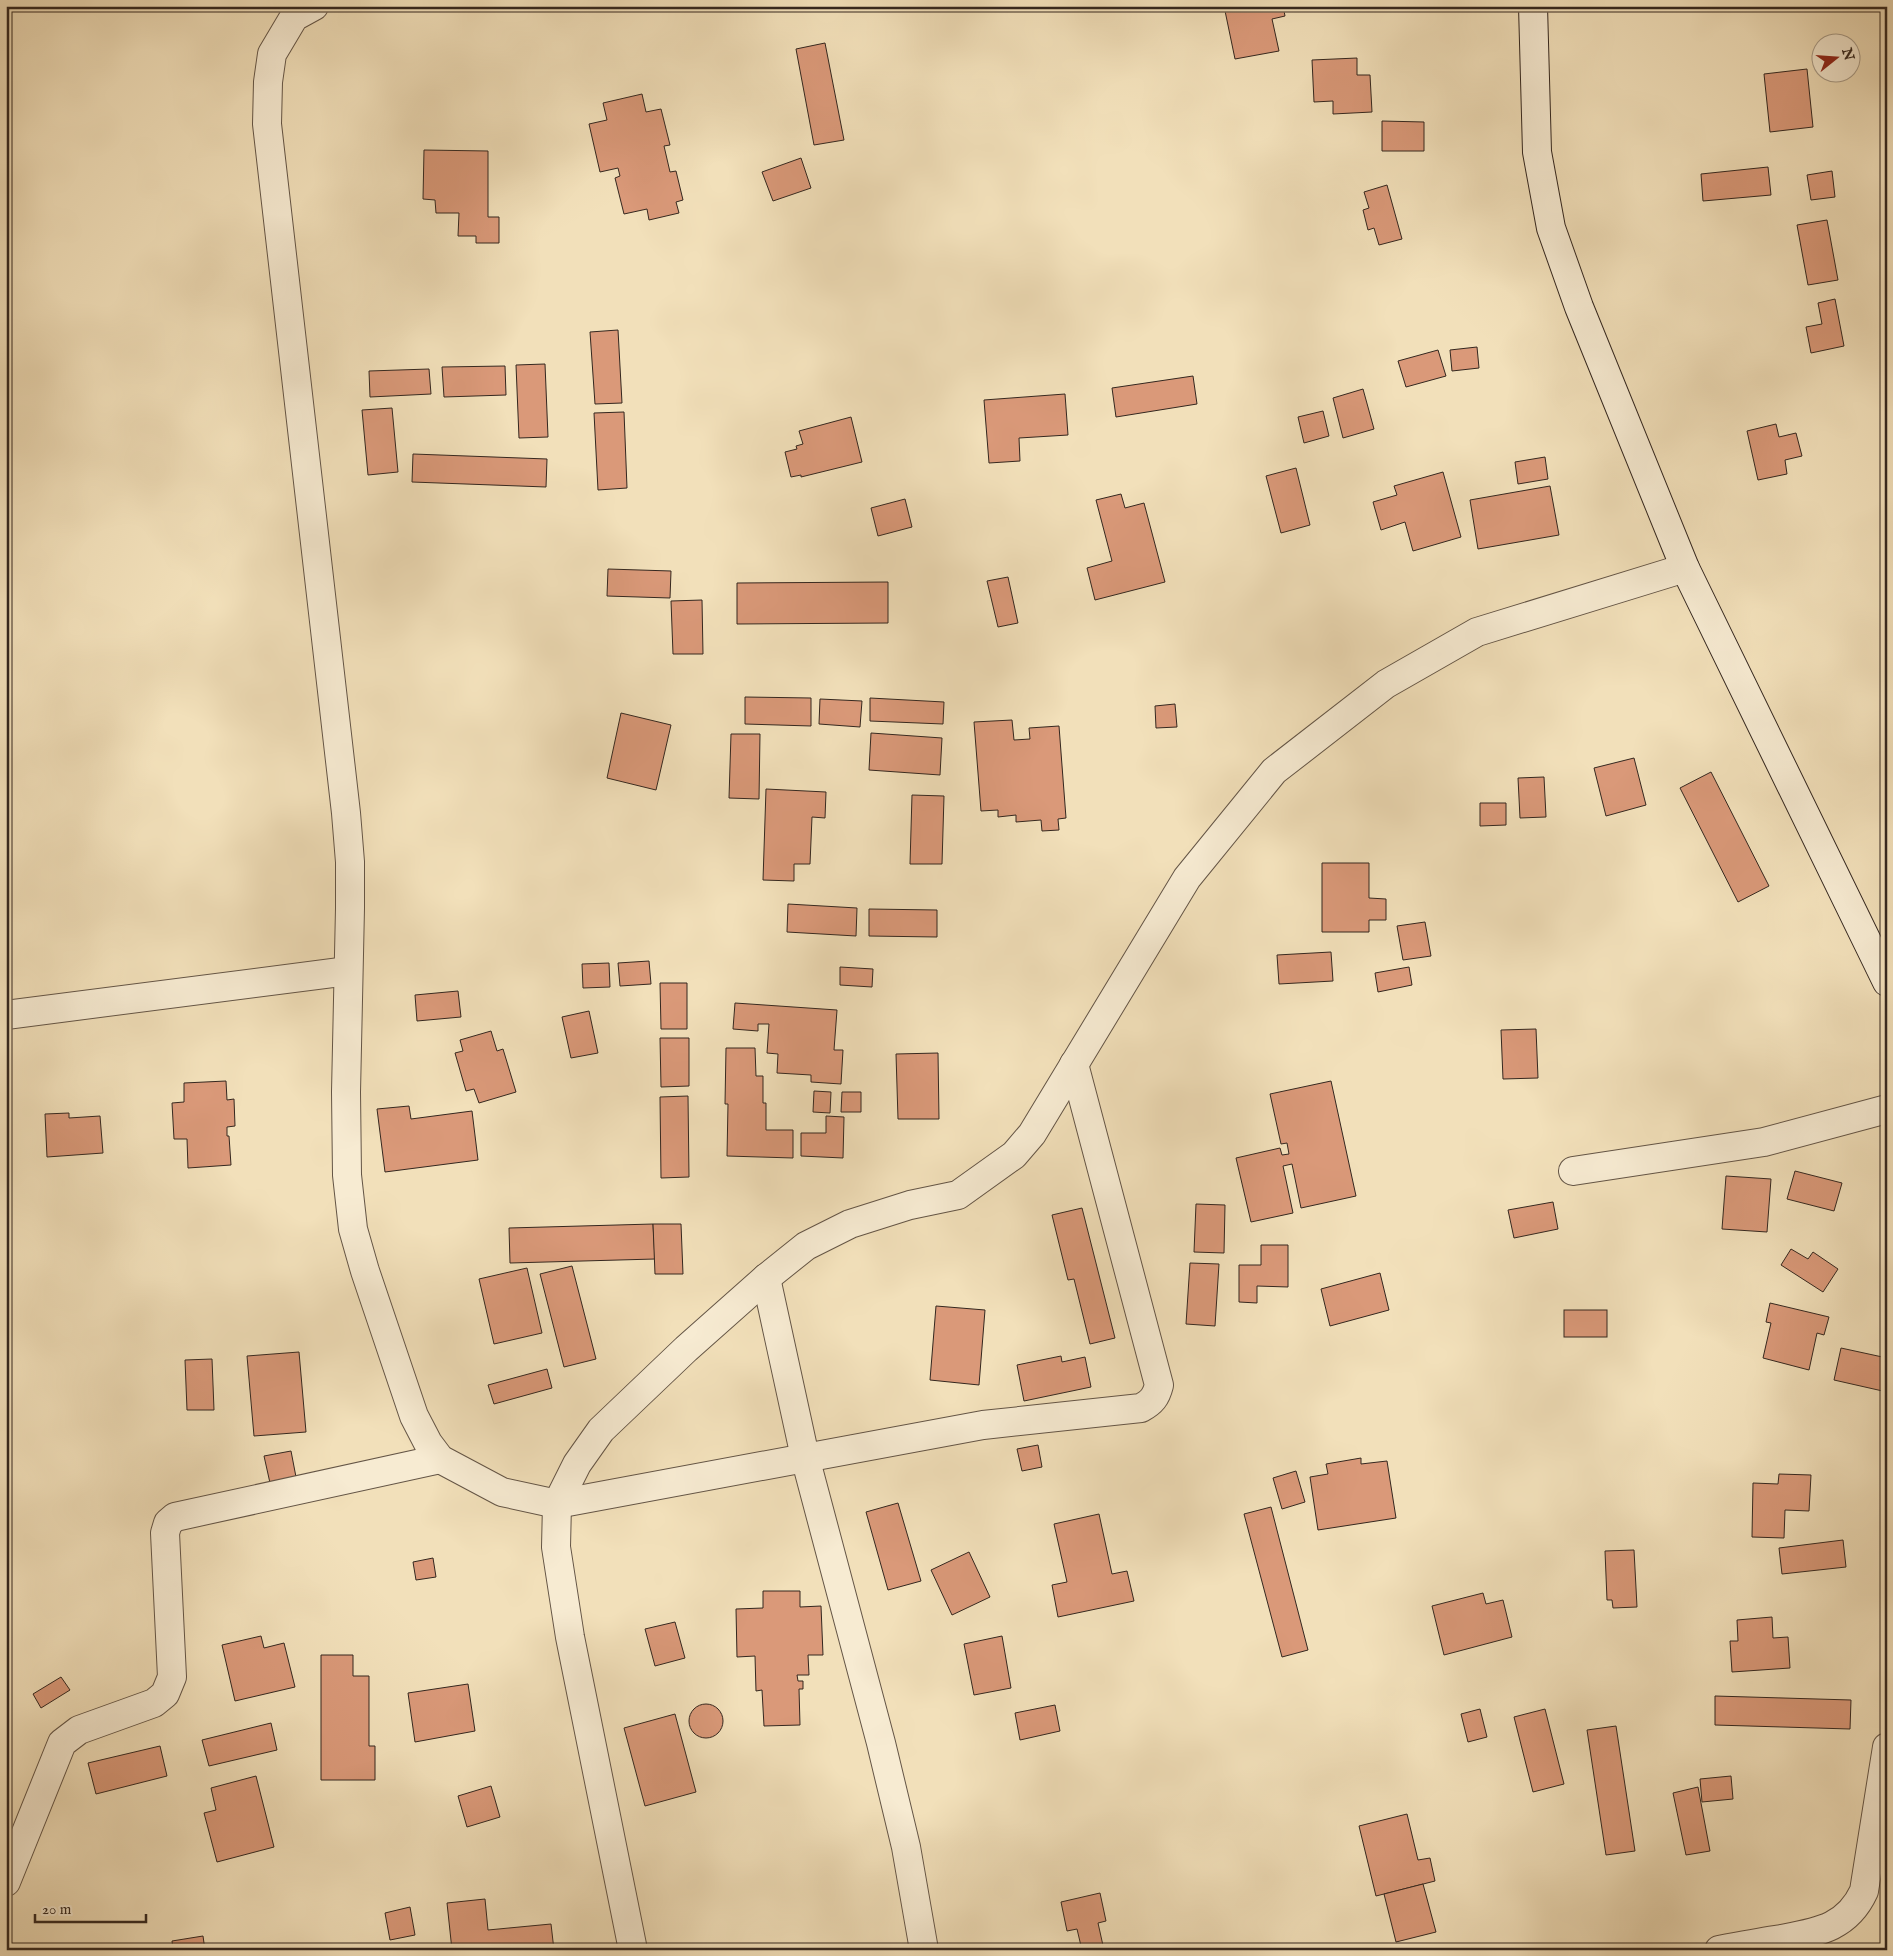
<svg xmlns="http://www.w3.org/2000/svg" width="1893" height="1956" viewBox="0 0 1893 1956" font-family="'IM FELL English',serif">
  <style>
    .building { fill: #da9979; stroke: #34271f }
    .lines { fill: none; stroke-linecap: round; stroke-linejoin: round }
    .street-casing { stroke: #645546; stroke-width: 30 }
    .secondary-casing { stroke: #34271f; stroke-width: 30 }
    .street { stroke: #f7ebd2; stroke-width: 28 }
    .secondary { stroke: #f7ebd2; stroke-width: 28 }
  </style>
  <rect width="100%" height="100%" fill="#f2e0ba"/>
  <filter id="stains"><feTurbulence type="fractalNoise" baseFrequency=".004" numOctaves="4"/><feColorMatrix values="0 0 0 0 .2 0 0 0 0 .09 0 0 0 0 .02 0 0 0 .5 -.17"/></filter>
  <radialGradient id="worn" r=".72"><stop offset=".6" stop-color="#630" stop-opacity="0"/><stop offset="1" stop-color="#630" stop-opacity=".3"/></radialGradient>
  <g class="building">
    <path d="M1224,6h59l2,10 -13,3 7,32 -44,8z"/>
    <path d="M825,43l19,97 -30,5 -18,-96z"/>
    <path d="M1357,58v17h13l2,37 -39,2v-13l-19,1 -2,-42z"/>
    <path d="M1807,69l6,58 -43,5 -6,-58z"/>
    <path d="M642,94l4,18 15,-3 9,36 -6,1 6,26 6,-1 7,29 -7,2 3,11 -30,7 -2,-11 -23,5 -9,-36 5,-2 -2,-8 -18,4 -11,-48 18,-4 -4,-17z"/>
    <path d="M1382,121l42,1v29h-42z"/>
    <path d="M424,150l64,1v66h11v26h-23v-7h-18l1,-23h-23l-1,-13 -12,-1z"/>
    <path d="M801,158l10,30 -38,13 -11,-29z"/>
    <path d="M1768,167l3,28 -68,6 -2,-27z"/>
    <path d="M1832,171l3,26 -24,3 -4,-25z"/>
    <path d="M1387,185l15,54 -23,6 -5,-17 -6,2 -5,-20 6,-2 -5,-16z"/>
    <path d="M1827,220l11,60 -30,5 -11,-60z"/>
    <path d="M1835,299l9,47 -33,7 -5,-26 16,-3 -4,-21z"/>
    <path d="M618,330l4,73 -27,1 -5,-72z"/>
    <path d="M1477,347l2,21 -27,3 -2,-21z"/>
    <path d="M1438,350l8,26 -40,11 -8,-26z"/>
    <path d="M545,364l3,73 -29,1 -3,-73z"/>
    <path d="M505,366l1,29 -62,2 -2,-30z"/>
    <path d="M429,369l2,25 -61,3 -1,-26z"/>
    <path d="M1193,376l4,28 -81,13 -4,-29z"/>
    <path d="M1363,389l11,40 -31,9 -10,-40z"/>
    <path d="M1065,394l3,41 -49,3 1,23 -31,2 -5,-63z"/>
    <path d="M392,408l6,64 -30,3 -6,-65z"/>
    <path d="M1323,411l6,25 -25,7 -6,-26z"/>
    <path d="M624,412l3,76 -29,2 -4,-77z"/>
    <path d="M851,417l11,45 -61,15v-2l-10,2 -6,-25 12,-3 -1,-3 7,-2 -4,-13z"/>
    <path d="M1776,424l3,13 17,-4 6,23 -17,4 2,14 -29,6 -11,-49z"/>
    <path d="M413,454l134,5 -1,28 -134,-5z"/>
    <path d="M1545,457l3,22 -30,5 -3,-22z"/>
    <path d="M1296,468l14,57 -29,8 -15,-57z"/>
    <path d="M1443,472l18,65 -48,14 -8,-29 -24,8 -8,-28 24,-7 -3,-9z"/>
    <path d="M1550,486l9,49 -81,14 -8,-49z"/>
    <path d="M1121,494l4,14 19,-5 21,79 -70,18 -8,-32 25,-7 -16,-61z"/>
    <path d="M905,499l7,28 -34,9 -7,-28z"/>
    <path d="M608,569l63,2 -1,27 -63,-2z"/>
    <path d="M1008,577l10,46 -20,4 -11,-46z"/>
    <path d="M888,582v41l-151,1v-41z"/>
    <path d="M702,600l1,54h-30l-2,-53z"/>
    <path d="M745,697l66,1v28l-66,-2z"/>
    <path d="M870,698l74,4 -1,22 -73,-3z"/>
    <path d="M820,699l42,2 -2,26 -41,-3z"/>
    <path d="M1175,704l2,23 -21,1 -1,-22z"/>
    <path d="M621,713l50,12 -15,65 -49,-12z"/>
    <path d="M1012,720l2,20 16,-1 -1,-11 30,-2 7,92 -8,1 1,11 -17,1 -1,-11 -25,2v-7l-18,2v-7l-17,1 -7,-89z"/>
    <path d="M871,733l71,5 -2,37 -71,-5z"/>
    <path d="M731,734h29l-1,65 -30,-1z"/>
    <path d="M1634,758l12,47 -40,11 -12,-48z"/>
    <path d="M1711,772l58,114 -31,16 -58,-114z"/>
    <path d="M1544,777l2,40 -26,1 -2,-40z"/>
    <path d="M766,789l60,3 -1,26 -13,-1 -2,47h-16v17l-31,-1z"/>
    <path d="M912,795l32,1 -2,68h-32z"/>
    <path d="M1480,803h26v22l-26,1z"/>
    <path d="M1322,863h47v35l17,1v21h-17v12h-47z"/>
    <path d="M788,904l69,4 -1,28 -69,-4z"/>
    <path d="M869,909l68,1v27l-68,-1z"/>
    <path d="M1425,922l6,34 -28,4 -6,-34z"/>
    <path d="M1331,952l2,29 -54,3 -2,-29z"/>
    <path d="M649,961l2,23 -31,2 -2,-23z"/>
    <path d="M609,963l1,24 -27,1 -1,-24z"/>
    <path d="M840,967l33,2 -1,18 -32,-2z"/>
    <path d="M1409,967l3,18 -34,7 -3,-19z"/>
    <path d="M660,983h27v46h-26z"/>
    <path d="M458,991l3,26 -44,4 -2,-26z"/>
    <path d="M735,1003l102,7 -3,40h9l-2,34 -30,-2v-7l-34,-2 1,-19 -11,-1 2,-29h-11v7l-25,-2z"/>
    <path d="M589,1011l9,42 -27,5 -9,-41z"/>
    <path d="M1536,1029l2,49 -35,1 -2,-49z"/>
    <path d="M491,1031l6,20 6,-2 13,43 -37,11 -5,-14 -8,2 -11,-38 8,-2 -3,-11z"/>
    <path d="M660,1038h29v48l-28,1z"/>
    <path d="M726,1048h29l1,28h7v27h3v27h27v28l-66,-2 1,-52h-3z"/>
    <path d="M938,1053l1,66h-41l-2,-65z"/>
    <path d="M226,1081l1,19 7,-1 1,27 -8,1v9h2l2,29 -43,3 -1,-29h-13l-2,-36 12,-1v-19z"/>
    <path d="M1331,1081l25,115 -55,12 -9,-44 -9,2 10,47 -42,9 -15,-64 44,-10 2,7 7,-1 -2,-11 -6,1 -11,-50z"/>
    <path d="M814,1091l17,1 -1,21 -17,-1z"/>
    <path d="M842,1092h19v20h-20z"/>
    <path d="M688,1096l1,81 -28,1 -1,-81z"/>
    <path d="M409,1106l2,13 61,-8 6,49 -93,12 -8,-63z"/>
    <path d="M69,1113v5l31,-2 3,37 -56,4 -2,-43z"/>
    <path d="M826,1116l18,1 -1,41 -42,-2v-23h25z"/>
    <path d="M1795,1171l47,12 -8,28 -47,-12z"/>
    <path d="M1726,1176l45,3 -4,53 -45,-3z"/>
    <path d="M1553,1202l5,27 -44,9 -6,-28z"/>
    <path d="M1196,1204l29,1 -1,48 -30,-1z"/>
    <path d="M1082,1208l33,130 -25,6 -16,-65 -6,1 -16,-65z"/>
    <path d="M653,1224l2,35 -145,4 -1,-35z"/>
    <path d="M653,1224h28l2,50h-28z"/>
    <path d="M1261,1245h27v42l-31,-1v17l-18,-1v-37h22z"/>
    <path d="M1791,1249l17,10 5,-7 25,17 -15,23 -42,-27z"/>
    <path d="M1190,1263l29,1 -4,62 -29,-2z"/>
    <path d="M572,1266l24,93 -32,8 -24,-93z"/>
    <path d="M527,1268l15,65 -48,11 -15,-65z"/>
    <path d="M1380,1273l9,37 -59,16 -9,-37z"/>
    <path d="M1770,1303l59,14 -5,18 -7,-2 -8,37 -46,-12 8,-35 -5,-1z"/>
    <path d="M936,1306l49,4 -6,75 -49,-5z"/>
    <rect x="1564" y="1310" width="43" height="27"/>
    <path d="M1841,1348l46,10v34l-53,-12z"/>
    <path d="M299,1352l7,80 -52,4 -7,-80z"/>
    <path d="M1061,1356l1,6 23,-5 6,30 -67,14 -7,-36z"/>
    <path d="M212,1359l2,51h-27l-2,-50z"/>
    <path d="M547,1369l5,19 -58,16 -6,-19z"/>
    <path d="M1038,1445l4,22 -20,4 -5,-22z"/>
    <path d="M291,1451l5,26 -26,6 -6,-27z"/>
    <path d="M1361,1458v6l26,-3 9,57 -78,12 -8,-53 18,-3 -2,-10z"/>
    <path d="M1296,1471l9,31 -23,7 -9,-31z"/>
    <path d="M1779,1474l32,1 -2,36 -24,-1 -1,28 -32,-1 1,-54 25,1z"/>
    <path d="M898,1503l23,78 -33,9 -22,-78z"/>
    <path d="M1271,1507l37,143 -26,7 -38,-143z"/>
    <path d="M1099,1514l13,60 15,-3 7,30 -76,16 -6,-32 15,-3 -13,-58z"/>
    <path d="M1843,1540l3,27 -64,7 -3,-26z"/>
    <path d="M1634,1550l3,57 -24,1 -1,-8h-5l-2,-49z"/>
    <path d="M969,1552l21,45 -38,18 -21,-45z"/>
    <path d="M433,1558l3,19 -20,3 -3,-18z"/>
    <path d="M763,1591h37v16l21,-1 2,49h-15l1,20h-12l1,6h5v8h-4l1,36 -36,1 -2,-36 -6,1 -1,-35 -18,1 -1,-48 27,-1z"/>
    <path d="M1483,1593l3,11 17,-4 9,37 -68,18 -12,-49z"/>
    <path d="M1772,1617l1,21 15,-1 2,31 -58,4 -2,-31h8l-1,-21z"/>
    <path d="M675,1622l10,36 -30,8 -10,-37z"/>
    <path d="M261,1636l3,12 20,-5 11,44 -60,14 -13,-56z"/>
    <path d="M1002,1636l9,52 -37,7 -10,-51z"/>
    <path d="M321,1655h32v21h16v70h6v34h-54z"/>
    <path d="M61,1677l9,13 -29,18 -8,-14z"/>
    <path d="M468,1684l7,47 -60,11 -7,-49z"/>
    <path d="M1715,1696l136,4 -1,29 -135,-4z"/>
    <circle cx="706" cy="1721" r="17"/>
    <path d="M1055,1705l5,26 -40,9 -5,-27z"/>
    <path d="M1480,1709l7,28 -19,5 -7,-28z"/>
    <path d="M1545,1709l19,75 -31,8 -19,-75z"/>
    <path d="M675,1714l21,78 -51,14 -21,-78z"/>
    <path d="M271,1723l6,27 -68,16 -7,-26z"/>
    <path d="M1616,1726l19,125 -29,4 -19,-125z"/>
    <path d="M160,1746l7,30 -71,18 -8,-31z"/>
    <path d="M256,1776l18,71 -57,15 -13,-49 12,-3 -5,-22z"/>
    <path d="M1731,1776l2,23 -31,3 -2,-23z"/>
    <path d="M491,1786l9,31 -33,10 -9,-31z"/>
    <path d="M1698,1787l12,64 -24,4 -13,-62z"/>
    <path d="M1407,1814l11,46 12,-2 5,23 -59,15 -17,-70z"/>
    <path d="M1423,1884l13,48 -40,10 -12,-48z"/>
    <path d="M1100,1893l6,28 -8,2 6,27h-42l19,-4 -4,-17 -10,2 -6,-29z"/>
    <path d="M485,1899l3,31 63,-6 3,26h-102l-5,-47z"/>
    <path d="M410,1907l5,28 -25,5 -5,-27z"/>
    <path d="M203,1936l2,14h-32l-1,-9z"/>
  </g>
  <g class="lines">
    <g class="street-casing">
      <g id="street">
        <path d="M314,6l-20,11 -22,37 -4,28 -1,42 79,689 4,49v46l-4,184 1,83 6,54 12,42 49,145 14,27 12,16 62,33 55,12 426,-79 158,-17c11,-6 15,-11 18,-23l-85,-321"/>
        <path d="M6,1015l342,-44"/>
        <path d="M1573,1171l191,-29 123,-33"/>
        <path d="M766,1278l39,179 76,286 25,104 18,103"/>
        <path d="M6,1882l56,-139 17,-13 75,-27 11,-9 7,-17 -7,-144 3,-10 7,-6 265,-58"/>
        <path d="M633,1950l-63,-313 -14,-90 1,-43 20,-40 24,-34 85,-81 80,-71 40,-32 44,-22 60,-19 48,-10 56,-40 18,-21 155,-256 87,-107 112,-87 91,-52 208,-64"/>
        <path d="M1719,1950c21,-4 41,-8 62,-11 37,-7 66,-11 83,-48l23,-144"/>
      </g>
    </g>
    <g class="secondary-casing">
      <path id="secondary" d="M1533,6l4,146 14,76 28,79 106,261 202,414"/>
    </g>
    <use href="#street" class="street"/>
    <use href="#secondary" class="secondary"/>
  </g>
  <rect width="1893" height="1956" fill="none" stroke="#f2e0ba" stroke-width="25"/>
  <rect x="8" y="8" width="1878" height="1941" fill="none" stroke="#34271f" stroke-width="2.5"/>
  <rect x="12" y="12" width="1868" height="1931" fill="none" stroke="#34271f"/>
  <g transform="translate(1836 58) rotate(73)"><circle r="24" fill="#f7ebd2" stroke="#a99d8a"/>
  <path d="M0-4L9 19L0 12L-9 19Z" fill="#8f2418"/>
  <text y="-8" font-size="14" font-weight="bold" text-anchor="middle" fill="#34271f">N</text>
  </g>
  <path d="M35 1914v8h111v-8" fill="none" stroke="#34271f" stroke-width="2.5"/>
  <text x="42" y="1914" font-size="15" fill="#34271f" stroke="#f7ebd2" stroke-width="4" paint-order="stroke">20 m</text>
  <rect width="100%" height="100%" filter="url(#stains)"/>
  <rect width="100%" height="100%" fill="url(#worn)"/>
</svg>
